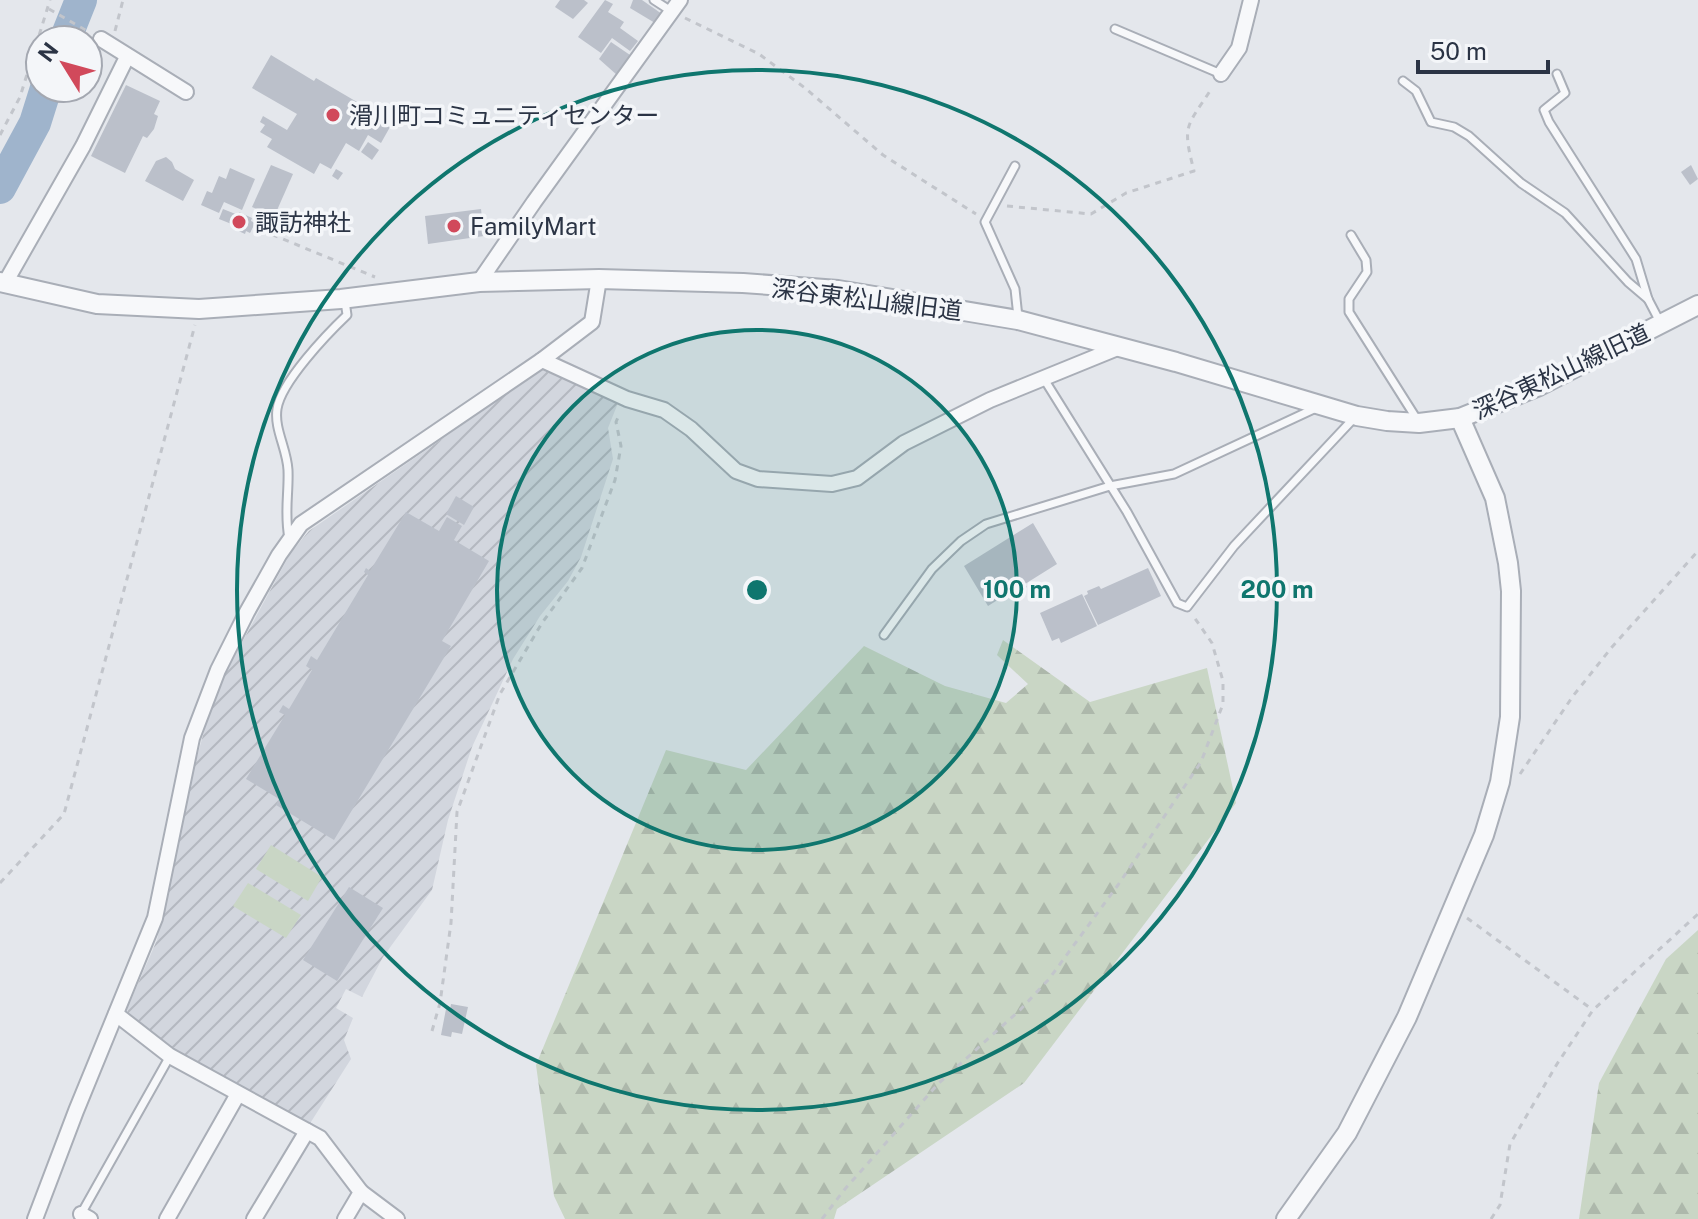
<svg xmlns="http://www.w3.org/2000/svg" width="1698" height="1219" viewBox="0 0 1698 1219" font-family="'Public Sans','Noto Sans JP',sans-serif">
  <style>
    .industrial { fill: url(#industrial-furrows) }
    .forest { fill: url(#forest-firs) }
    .pitch { fill: #c9d6c5 }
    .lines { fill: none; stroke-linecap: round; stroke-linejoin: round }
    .river { stroke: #9fb4cc; stroke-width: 32 }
    .building { fill: #bbc0ca }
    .service-casing { stroke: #a9aeb7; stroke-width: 11 }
    .minor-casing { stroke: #a9aeb7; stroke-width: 18 }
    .tertiary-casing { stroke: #a9aeb7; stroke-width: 22 }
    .path { stroke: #c2c5cb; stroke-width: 3; stroke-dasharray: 6 6; stroke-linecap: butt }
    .service { stroke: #f7f8fa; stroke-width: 7 }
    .minor { stroke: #f7f8fa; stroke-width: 14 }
    .tertiary { stroke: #f7f8fa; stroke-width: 18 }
    .ring { fill: none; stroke: #0f766e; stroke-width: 4 }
    .poi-dot { fill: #d1495b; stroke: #f4f6f9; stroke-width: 3 }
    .labels { text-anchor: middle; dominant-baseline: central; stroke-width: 7; stroke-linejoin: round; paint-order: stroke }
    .poi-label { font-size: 24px; fill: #2b3445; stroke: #f4f6f9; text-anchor: start }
    .street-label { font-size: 24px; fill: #2b3445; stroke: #f4f6f9 }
    .centre { fill: #0f766e; stroke: #f4f6f9; stroke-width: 4 }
    .ring-label { font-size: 24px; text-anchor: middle; font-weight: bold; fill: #0f766e; stroke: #f4f6f9; stroke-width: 7; stroke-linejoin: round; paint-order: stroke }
  </style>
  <defs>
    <pattern id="industrial-furrows" width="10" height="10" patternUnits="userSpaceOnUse" patternTransform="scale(2)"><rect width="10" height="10" fill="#d2d6de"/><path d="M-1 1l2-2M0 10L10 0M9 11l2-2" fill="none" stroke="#b4b8c0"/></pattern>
    <pattern id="forest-firs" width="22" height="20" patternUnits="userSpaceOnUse" patternTransform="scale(2)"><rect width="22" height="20" fill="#c9d6c5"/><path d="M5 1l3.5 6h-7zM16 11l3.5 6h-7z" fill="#adb8ab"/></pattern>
  </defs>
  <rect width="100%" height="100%" fill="#e4e7ec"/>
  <path class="industrial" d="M542,370l74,30 2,3 -10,25 5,31 -32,98 -13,24 -28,35 -27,43 -41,88 -24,73 -16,70 -49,67 -21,40 -16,-8 -10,19 17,10 -9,22 7,19 -42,66 -130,-73 -51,-38 -1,-5 30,-69 28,-140 20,-72 11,-36 17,-33 57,-105 19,-23z"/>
  <g class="forest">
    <path d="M1003,640l87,62 117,-34 29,135 -212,280 -187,126 -3,10h-269l-11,-23 -18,-131 130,-315 80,20 118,-124 81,40 61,17 22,-19 -31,-29z"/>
    <path d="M1698,930v289h-119l20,-136 67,-124z"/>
  </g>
  <g class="pitch">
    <path d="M271,845l51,32 -14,24 -52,-32z"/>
    <path d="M248,883l53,32 -15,23 -53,-32z"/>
  </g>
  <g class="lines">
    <g class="river">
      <path d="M65,40l16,-40"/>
      <path d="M0,188l35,-65 11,-35"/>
    </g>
  </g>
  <g class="building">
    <path d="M560,0h24l4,3 -15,16 -18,-12z"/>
    <path d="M605,0l8,4 -5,8 16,10 -4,6 18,13 -8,10 -18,-13 -11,15 -23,-16z"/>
    <path d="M633,0h9l20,14 -7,9 -25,-15z"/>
    <path d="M611,42l19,13 -13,20 -18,-16z"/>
    <path d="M271,55l43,26 2,-3 53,31 -2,5 23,13 -9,16 -13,-8 -9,16 -13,-8 -15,26 -11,-6 -6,11 -47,-27 5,-8 -12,-7 5,-7 -5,-3 3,-6 24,14 10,-16 -45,-26z"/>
    <path d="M126,85l34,16 -6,13 4,2 -4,13 -7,9 -4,-2 -18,37 -34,-17z"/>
    <path d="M368,142l11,8 -7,10 -11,-8z"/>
    <path d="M166,157l6,5 3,7 19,11 -11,21 -38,-20 11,-20z"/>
    <path d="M271,165l22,9 -19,43 -22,-10z"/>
    <path d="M1691,165l7,14 -8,6 -9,-13z"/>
    <path d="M230,168l25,11 -13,31 -18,-8 -5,11 -18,-8 6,-14 5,2 7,-17 7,3z"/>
    <path d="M336,169l7,4 -5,7 -6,-4z"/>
    <path d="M223,209l15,6 1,-3 13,6 -1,3 4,2 -5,10 -4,-2 -1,3 -13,-6 2,-3 -15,-6z"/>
    <path d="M481,209l3,27 -56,8 -3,-28z"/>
    <path d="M456,496l18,11 -10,18 -18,-11z"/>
    <path d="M406,512l33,19 8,-14 15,9 -8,14 35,21 -47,80 9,5 -117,194 -58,-35 3,-6 -33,-20 39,-64 -6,-3 4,-7 6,4 23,-39 -6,-4 5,-10 6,4 51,-85 -4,-3 2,-4 4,3z"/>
    <path d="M1033,523l24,41 -32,20 2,3 -9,6 -3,-4 -27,17 -24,-40z"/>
    <path d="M1148,568l13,28 -63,29 -14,-29 4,-2 -1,-3 12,-5 2,3z"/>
    <path d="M1082,594l15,32 -36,17 -2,-5 -7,3 -12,-28z"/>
    <path d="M349,887l34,21 -46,73 -34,-21z"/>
    <path d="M451,1004l17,3 -6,27 -10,-2 -1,5 -10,-2 5,-26 4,1z"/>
  </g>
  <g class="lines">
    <g class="service-casing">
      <g id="service">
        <path d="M654,0l17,11"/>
        <path d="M1115,29l106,45"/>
        <path d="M1557,74l8,19 -21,17 5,12 87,137 12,40 12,23"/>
        <path d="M1403,81l13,10 15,31 23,5 15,9 52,47 44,30 63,69 20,17"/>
        <path d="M1015,166l-30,56 30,67 3,28"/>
        <path d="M1351,235l15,25 1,12 -18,27v13l69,109"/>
        <path d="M1044,379l83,133 50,91 10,4 47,-61 121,-129"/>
        <path d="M289,538c-5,-24 0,-45 -1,-68 -1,-21 -14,-41 -11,-61 4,-27 50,-75 70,-94l-2,-14"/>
        <path d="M884,635l48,-66 29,-28 25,-17 124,-38 64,-12 144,-67"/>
        <path d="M81,1214l89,-158"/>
      </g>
    </g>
    <g class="minor-casing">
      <g id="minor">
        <path d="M101,39l85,53"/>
        <path d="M1221,74l18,-26 12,-48"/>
        <path d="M479,282l55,-80 146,-202"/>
        <path d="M5,283l78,-137 44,-89"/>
        <path d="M542,360l85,39 37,11 27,19 45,42 22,8 74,5 25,-6 47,-35 86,-43 130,-53"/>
        <path d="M116,1014l54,42 150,82 41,54 -16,27"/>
        <path d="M361,1192l36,27"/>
        <path d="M81,1214l9,5"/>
        <path d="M35,1219l41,-108 79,-193 37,-180 26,-68 29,-58 32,-57 22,-31 241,-164 50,-38 7,-43"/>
        <path d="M167,1219l71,-125"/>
        <path d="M254,1219l53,-88"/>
      </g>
    </g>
    <g class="tertiary-casing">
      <g id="tertiary">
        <path d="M0,282l97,22 102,5 142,-10 138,-17 120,-3 144,4 95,7 180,30 158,42 181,54 30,5 32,2 41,-5 79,-32 159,-81"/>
        <path d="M1286,1219l61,-86 60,-116 77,-182 16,-53 10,-65 1,-126 -3,-28 -13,-65 -35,-80"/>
      </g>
    </g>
    <g class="path">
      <path d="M49,9l38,22"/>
      <path d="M685,18l74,36 46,34 78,67 93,59"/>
      <path d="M115,31l8,-31"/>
      <path d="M0,135l20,-38 30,-97"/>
      <path d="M1007,206l84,8 35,-21 68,-22c-12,-47 -8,-43 18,-83"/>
      <path d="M261,230l114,47"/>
      <path d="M1520,774l53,-78 39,-49 86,-96"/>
      <path d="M0,883l64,-69 131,-489"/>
      <path d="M1467,918l126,92"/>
      <path d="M432,1031l8,-28 11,-80 6,-111 43,-118 42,-71 40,-55 33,-88 6,-34 -5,-24 4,-9"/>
      <path d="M822,1219l23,-30 94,-106 81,-73 29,-31 69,-94 83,-123 22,-58v-23l-11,-38 -18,-26"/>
      <path d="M1491,1219l9,-14 10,-61 47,-80 36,-54 105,-96"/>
    </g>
    <use href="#service" class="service"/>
    <use href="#minor" class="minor"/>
    <use href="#tertiary" class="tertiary"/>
  </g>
  <circle cx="757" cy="590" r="260" fill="#0f766e" fill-opacity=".12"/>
  <g class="ring">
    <circle cx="757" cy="590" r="260"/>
    <circle cx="757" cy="590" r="520"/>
  </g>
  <g class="poi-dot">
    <circle cx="333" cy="115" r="8"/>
    <circle cx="239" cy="222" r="8"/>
    <circle cx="454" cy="226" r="8"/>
  </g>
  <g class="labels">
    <g class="poi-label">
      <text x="349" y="115">滑川町コミュニティセンター</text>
      <text x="255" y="222">諏訪神社</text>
      <text x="470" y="226">FamilyMart</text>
    </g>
    <g class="street-label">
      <text transform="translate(867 299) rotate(7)">深谷東松山線旧道</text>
      <text transform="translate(1561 371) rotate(-25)">深谷東松山線旧道</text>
    </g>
  </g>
  <circle cx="757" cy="590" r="12" class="centre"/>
  <g class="ring-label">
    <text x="1017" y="598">100 m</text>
    <text x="1277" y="598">200 m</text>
  </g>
  <g transform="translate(64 64) rotate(307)"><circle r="38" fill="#f4f6f9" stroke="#a4a8b1" stroke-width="2"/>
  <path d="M0-6L14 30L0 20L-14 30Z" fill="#d1495b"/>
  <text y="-12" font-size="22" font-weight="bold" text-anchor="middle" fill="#2b3445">N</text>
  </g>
  <path d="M1418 60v12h130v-12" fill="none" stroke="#2b3445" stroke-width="4"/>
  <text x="1430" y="60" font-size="24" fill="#2b3445" stroke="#f4f6f9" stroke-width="6" paint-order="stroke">50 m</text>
</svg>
